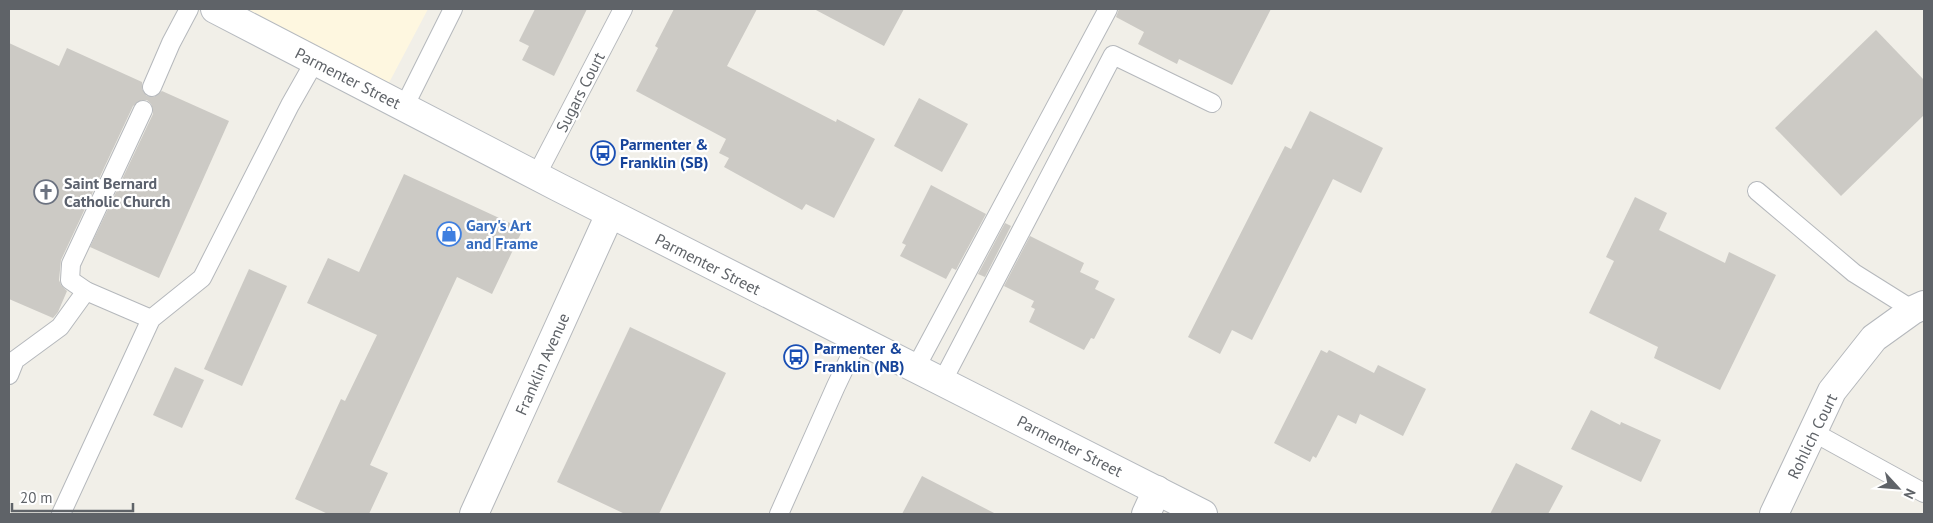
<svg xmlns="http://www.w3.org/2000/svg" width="1933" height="523" viewBox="0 0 1933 523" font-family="'PT Sans',sans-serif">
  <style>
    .commercial { fill: #fef7e0 }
    .building { fill: #cccac5 }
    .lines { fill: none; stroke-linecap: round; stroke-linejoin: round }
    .lane-casing { stroke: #b5b8bc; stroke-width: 20 }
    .street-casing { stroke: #b5b8bc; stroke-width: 30 }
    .secondary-casing { stroke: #b6babf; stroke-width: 30 }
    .lane { stroke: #fff; stroke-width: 18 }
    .street { stroke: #fff; stroke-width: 28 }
    .secondary { stroke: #fff; stroke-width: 28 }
    .labels { text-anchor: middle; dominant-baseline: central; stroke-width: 4.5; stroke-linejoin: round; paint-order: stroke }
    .street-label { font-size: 16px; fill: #5f6368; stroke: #fff }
    .transit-label { font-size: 16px; font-weight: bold; fill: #164399; stroke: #fff; text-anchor: start }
    .worship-label { font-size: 16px; font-weight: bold; fill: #5b616d; stroke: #fff; text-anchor: start }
    .shop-label { font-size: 16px; font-weight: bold; fill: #366cbe; stroke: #fff; text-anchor: start }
  </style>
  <rect width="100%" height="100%" fill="#f1efe8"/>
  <path class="commercial" d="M215,9h213l-46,87z"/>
  <g class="building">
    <path d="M535,9h52l-33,67 -32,-16 7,-14 -10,-5z"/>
    <path d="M674,9h83l-30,57 109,56 1,-3 38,20 -41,79 -28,-14 -4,6 -78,-43 5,-9 -10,-5 7,-14 -90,-48 22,-43 -3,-2z"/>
    <path d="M814,9h90l-20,37z"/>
    <path d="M1119,9h152l-39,76 -53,-26 -2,5 -39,-20 6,-12 -28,-15z"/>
    <path d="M1876,30l48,50v35l-83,81 -66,-68z"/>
    <path d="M9,43l50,23 8,-18 75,34v7l5,7 7,1 8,-6 67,30 -70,157 -69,-31 63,-133v-5l-2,-5 -4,-4h-5l-9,6 -72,154 -2,20 2,5 6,6 -9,21 -5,6 -44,-19z"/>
    <path d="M919,98l49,26 -26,48 -48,-26z"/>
    <path d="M1310,111l73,37 -22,45 -28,-14 -81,161 -20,-10 -12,24 -32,-17 97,-191 6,3z"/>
    <path d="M404,174l119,55 -31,65 -35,-17 -87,188 18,8 -19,41h-41l-33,-15 46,-100 4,2 32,-66 -70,-32 21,-45 31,14z"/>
    <path d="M931,185l55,29 -27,50 -3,6 -4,-2 -6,11 -46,-23 6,-11 -4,-2z"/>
    <path d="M1635,197l32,16 -8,17 66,33 4,-11 47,23 -56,115 -66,-32 4,-11 -69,-34 25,-52 -8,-4z"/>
    <path d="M1005,223l6,3 -26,51 -7,-3z"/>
    <path d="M1030,236l54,27 -4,9 19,9 -4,8 20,10 -21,40 -3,-1 -7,12 -55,-28 6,-13 -4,-2 3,-6 -30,-15z"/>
    <path d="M249,269l38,17 -45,100 -38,-17z"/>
    <path d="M630,327l96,46 -67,141h-34l-68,-32z"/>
    <path d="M1321,350l6,3 2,-3 45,23 4,-8 48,24 -23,47 -43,-22 -4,10 -18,-9 -22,43 -3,-2 -3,6 -36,-19z"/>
    <path d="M175,367l29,13 -22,48 -29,-13z"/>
    <path d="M1591,410l29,15 1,-3 40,18 -20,42 -70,-33z"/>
    <path d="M1516,463l47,23 -15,28h-58z"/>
    <path d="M922,476l74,38h-94z"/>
  </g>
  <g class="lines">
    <g class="lane-casing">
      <g id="lane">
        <path d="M152,87l19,-44 18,-34"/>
        <path d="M404,107l49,-98"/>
        <path d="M143,110l-72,154 -1,16 16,11 65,28"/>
        <path d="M536,176l87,-167"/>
        <path d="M1757,191l97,82 59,37"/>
        <path d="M915,369l193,-360"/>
        <path d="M9,375l6,-15 45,-33 26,-36"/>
        <path d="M942,382l171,-327 99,48"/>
        <path d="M1813,432l111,61"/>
        <path d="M61,514l90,-195 51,-41 88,-173 25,-44"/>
        <path d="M779,514l57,-128 22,-46"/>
      </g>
    </g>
    <g class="street-casing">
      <g id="street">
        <path d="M474,514l136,-300"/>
        <path d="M1146,514l11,-24"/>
        <path d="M1774,514l58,-123 42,-53 39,-28 11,-5"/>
      </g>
    </g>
    <g class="secondary-casing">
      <path id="secondary" d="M215,9l343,178 645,327"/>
    </g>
    <use href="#lane" class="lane"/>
    <use href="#street" class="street"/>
    <use href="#secondary" class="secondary"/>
  </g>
  <defs>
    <g id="bus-ring" transform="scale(1.25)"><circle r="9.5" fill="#fff" stroke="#1a4fb4" stroke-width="1.5"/><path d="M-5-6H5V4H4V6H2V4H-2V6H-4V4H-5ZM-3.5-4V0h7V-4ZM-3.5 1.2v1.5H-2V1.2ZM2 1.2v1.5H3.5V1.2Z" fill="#1a4fb4"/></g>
    <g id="church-ring" transform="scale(1.25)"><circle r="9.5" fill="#fff" stroke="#6b7280" stroke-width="1.5"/><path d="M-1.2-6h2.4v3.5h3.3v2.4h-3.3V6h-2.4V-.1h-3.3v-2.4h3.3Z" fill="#6b7280"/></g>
    <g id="shop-ring" transform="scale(1.25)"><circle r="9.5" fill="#fff" stroke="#3f7fe0" stroke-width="1.5"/><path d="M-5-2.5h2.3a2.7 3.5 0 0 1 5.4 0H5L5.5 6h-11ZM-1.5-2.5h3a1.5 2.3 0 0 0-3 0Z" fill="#3f7fe0"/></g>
  </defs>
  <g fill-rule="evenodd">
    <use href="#bus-ring" x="603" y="153"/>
    <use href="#church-ring" x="46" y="192"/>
    <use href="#shop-ring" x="449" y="234"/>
    <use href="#bus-ring" x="796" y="357"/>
  </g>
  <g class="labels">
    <g class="street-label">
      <text transform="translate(348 78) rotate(27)">Parmenter Street</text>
      <text transform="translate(580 92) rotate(-63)">Sugars Court</text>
      <text transform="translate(708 264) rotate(27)">Parmenter Street</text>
      <text transform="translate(542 364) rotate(-66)">Franklin Avenue</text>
      <text transform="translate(1812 436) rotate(-64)">Rohlich Court</text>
      <text transform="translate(1070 446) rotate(27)">Parmenter Street</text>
    </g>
    <g class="transit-label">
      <text x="620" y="144">Parmenter &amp;<tspan x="620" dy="18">Franklin (SB)</tspan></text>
      <text x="814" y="348">Parmenter &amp;<tspan x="814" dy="18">Franklin (NB)</tspan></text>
    </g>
    <g class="worship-label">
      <text x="64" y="183">Saint Bernard<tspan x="64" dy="18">Catholic Church</tspan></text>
    </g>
    <g class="shop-label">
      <text x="466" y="225">Gary's Art<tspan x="466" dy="18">and Frame</tspan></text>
    </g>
  </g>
  <rect width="1933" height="523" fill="none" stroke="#5f6368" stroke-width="20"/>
  <g transform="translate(1898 488) rotate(116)" stroke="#ffffff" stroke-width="4" paint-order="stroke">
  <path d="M0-4L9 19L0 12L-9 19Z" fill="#5f6368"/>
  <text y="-8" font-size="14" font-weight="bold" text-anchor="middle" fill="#5f6368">N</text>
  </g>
  <path d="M12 503v8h121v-8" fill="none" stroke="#5f6368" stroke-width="2.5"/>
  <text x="20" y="503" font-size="15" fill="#5f6368" stroke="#ffffff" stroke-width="4" paint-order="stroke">20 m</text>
</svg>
